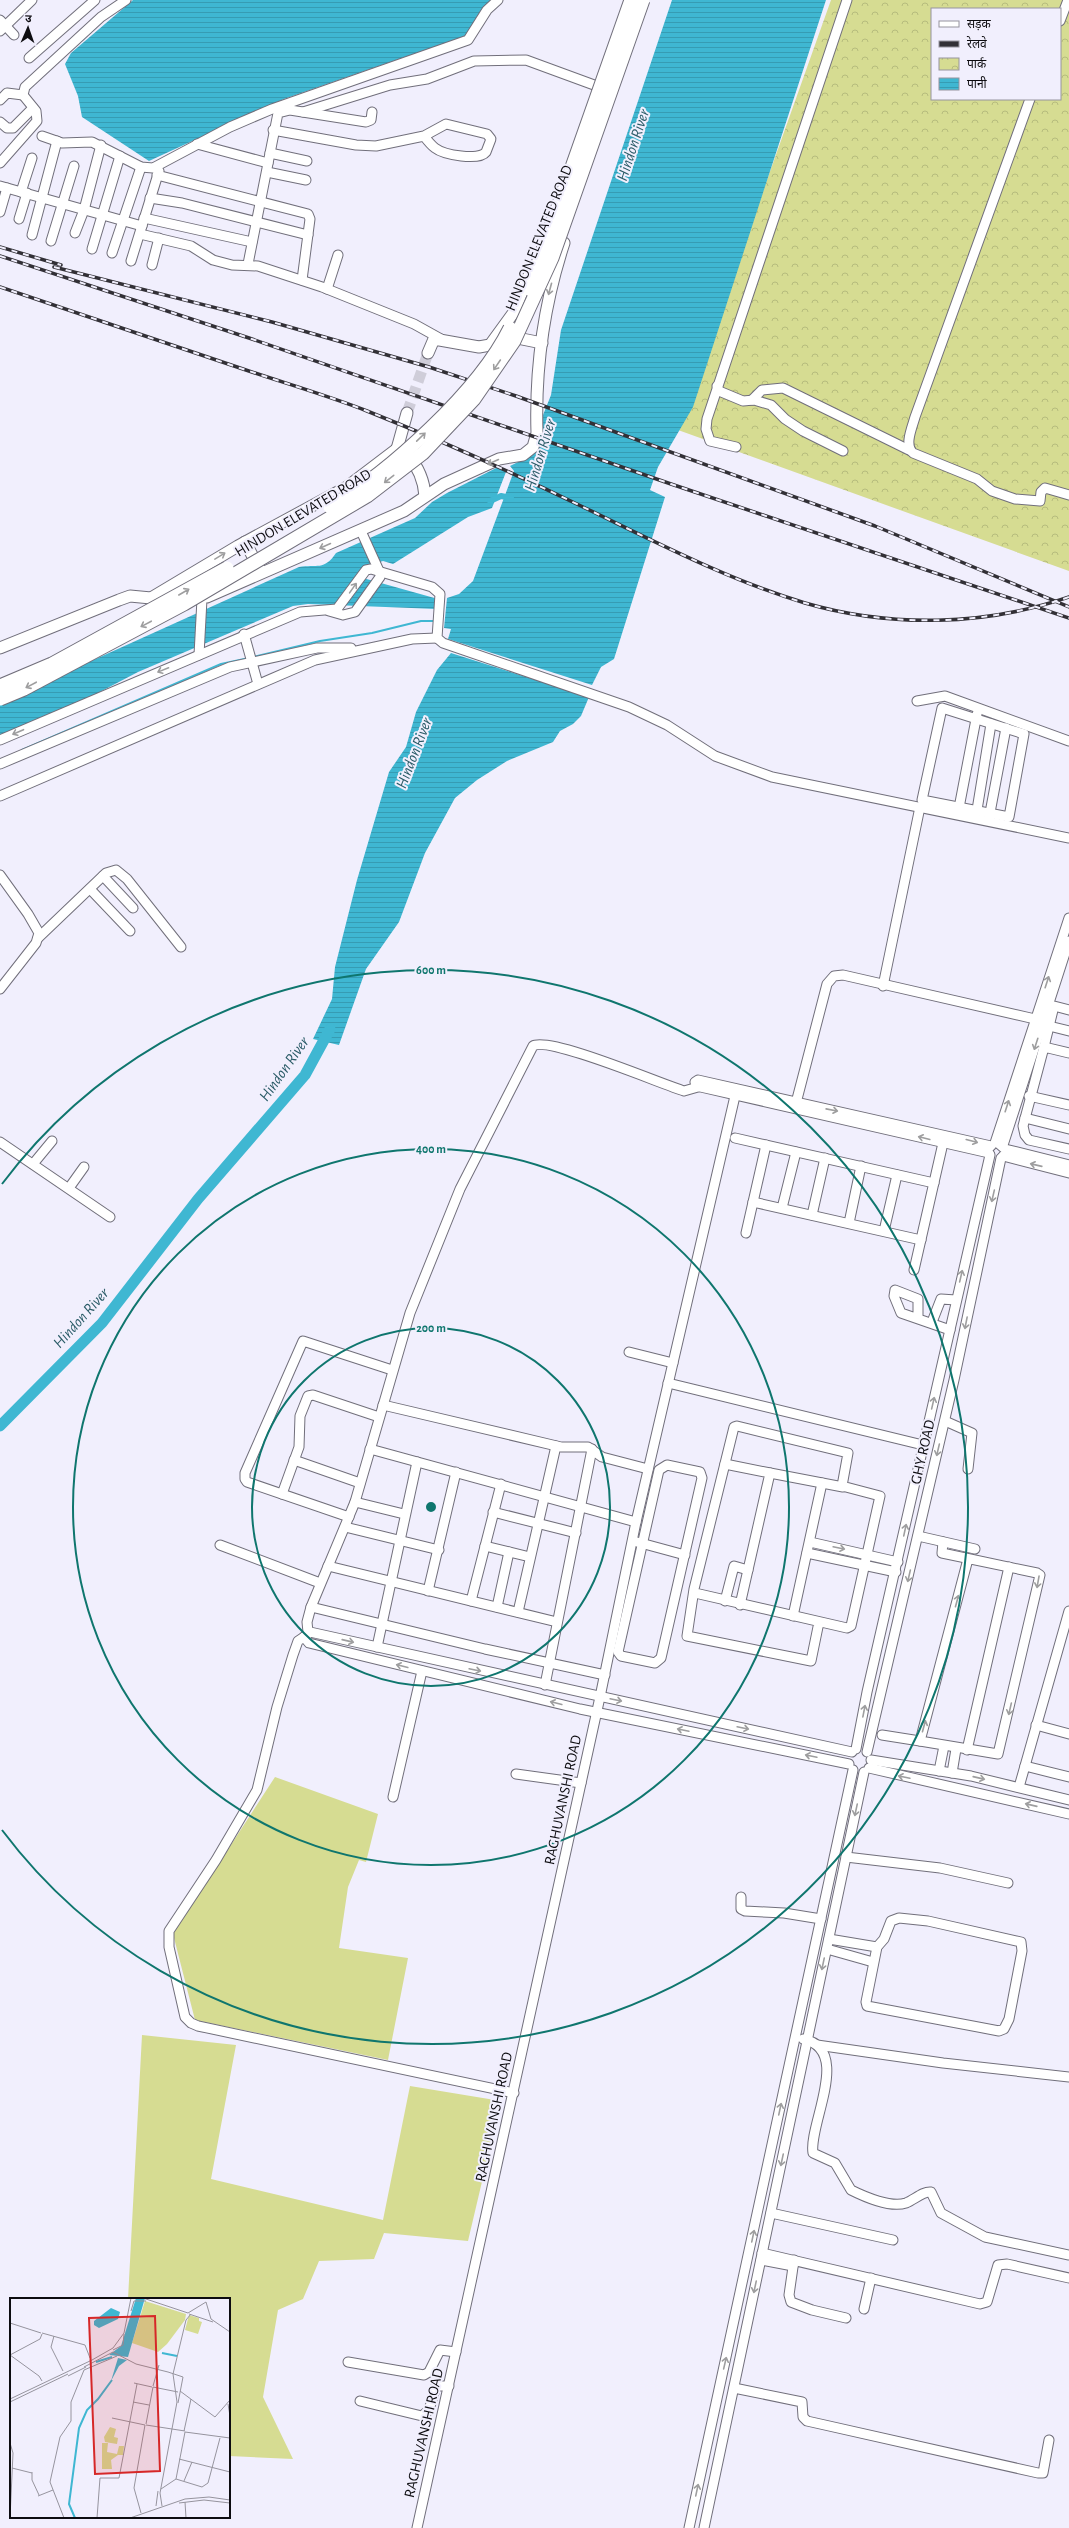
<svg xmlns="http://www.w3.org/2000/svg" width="1069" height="2528" viewBox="0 0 1069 2528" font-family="'Alegreya Sans','Noto Sans Devanagari',sans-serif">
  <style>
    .green { fill: #d6dc92 }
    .park { fill: url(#park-crowns); fill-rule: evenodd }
    .water { fill: url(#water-rules) }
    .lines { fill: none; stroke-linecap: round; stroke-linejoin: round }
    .stream { stroke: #3fb7d2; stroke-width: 2 }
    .canal { stroke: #3fb7d2; stroke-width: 6 }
    .river { stroke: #3fb7d2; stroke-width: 11 }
    .major-tunnel { stroke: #cfcdd9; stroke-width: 11; stroke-dasharray: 11 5.5; stroke-linecap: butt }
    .minor-casing { stroke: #716f7b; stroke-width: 11 }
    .major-casing { stroke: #716f7b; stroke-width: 13 }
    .minor { stroke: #fff; stroke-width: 9 }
    .major { stroke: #fff; stroke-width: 11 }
    .rail-casing { stroke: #323036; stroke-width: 3.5 }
    .rail { stroke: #f1effd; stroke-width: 2; stroke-dasharray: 6; stroke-linecap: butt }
    .highway-bridge-casing { stroke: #716f7b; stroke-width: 15; stroke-linecap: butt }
    .highway-bridge { stroke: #fff; stroke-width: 13 }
    .oneway { stroke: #9e9e9f }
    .ring { fill: none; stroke: #0f766e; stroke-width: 2 }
    .labels { text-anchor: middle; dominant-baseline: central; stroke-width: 4; stroke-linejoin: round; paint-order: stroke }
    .street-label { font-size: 15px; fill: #0d0c10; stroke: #f1effd }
    .water-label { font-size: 16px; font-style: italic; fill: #2a5b67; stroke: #f1effd }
    .inset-river { fill: none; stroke: #3fb7d2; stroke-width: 2 }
    .inset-road { fill: none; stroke: #96949e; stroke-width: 1 }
    .view { fill: #d62828; fill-opacity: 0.15; stroke: #d62828; stroke-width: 2 }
    .inset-edge { fill: none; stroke: #0d0c10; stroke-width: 2 }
    .centre { fill: #0f766e; stroke: #f1effd; stroke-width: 2 }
    .ring-label { font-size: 12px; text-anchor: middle; font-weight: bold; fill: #0f766e; stroke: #f1effd; stroke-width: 4; stroke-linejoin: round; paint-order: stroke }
  </style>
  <defs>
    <pattern id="park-crowns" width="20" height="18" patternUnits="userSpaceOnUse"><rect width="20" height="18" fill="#d6dc92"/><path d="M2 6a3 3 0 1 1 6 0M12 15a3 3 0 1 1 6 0" fill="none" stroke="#b6bc7d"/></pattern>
    <pattern id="water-rules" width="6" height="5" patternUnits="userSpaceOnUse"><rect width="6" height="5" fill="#3fb7d2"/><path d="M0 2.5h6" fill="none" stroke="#369cb3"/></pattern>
  </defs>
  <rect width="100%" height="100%" fill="#f1effd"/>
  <g class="green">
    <path d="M275,1777l103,37 -12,48 -7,-2 -11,27 -9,61 69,10 -20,102 -193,-40 -22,-86z"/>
    <path d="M142,2035l94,10 -25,134 172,41 27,-134 91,15 -33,140 -84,-8 -10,26 -55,2 -16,38 -25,11 -15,87 30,62 -64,-3v-157h-101z"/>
  </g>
  <path class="park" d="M831,0h238v571l-391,-141zM932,9h128v90h-128z"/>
  <g class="water">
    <path d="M133,0h360l-25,35 -184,64 -135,62 -67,-44 -4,-21 -13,-32 6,-11z"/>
    <path d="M672,0h154l-133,407 -35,60 -8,23 15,7 -51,162 -13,8 -9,18 -144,-46 3,-10 -7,-1 3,-30 12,-4 14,-13 41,-110 -4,-5 20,-10 13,-24 -2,-12 10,-25 10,-65z"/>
    <path d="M498,467l8,5 -14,36 -24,9 -75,47 -10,-3 -21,7 1,10 75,21 -1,10 -129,-5 -15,2 -155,66 -84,44 -54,22v-39l89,-37 210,-95c18,-3 25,4 37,-14l79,-35 17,-16 15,-9z"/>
    <path d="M451,653l138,44 -8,19 -8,8 -13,7 -7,11 -46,19 -30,19 -22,18 -30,55 -26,69 -33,47 -27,76 -26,-6 19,-40 3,-32 22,-87 32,-108 17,-25 10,-35 21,-42z"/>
  </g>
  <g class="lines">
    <g class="stream">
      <path d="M253,657l67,-16 52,-8 49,-12h14"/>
      <path d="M22,750l199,-86 28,-6"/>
    </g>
    <path class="canal" d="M490,501l11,-5 10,2"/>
    <path class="river" d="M0,1426l102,-103 96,-124 107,-124 25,-46"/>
    <path class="major-tunnel" d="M407,413l21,-60"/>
    <g class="minor-casing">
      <g id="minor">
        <path d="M0,20l14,15"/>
        <path d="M1060,21l8,-21"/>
        <path d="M0,31l32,-31"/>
        <path d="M29,58l66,-58"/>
        <path d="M1030,99l-115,318c-3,11 -11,28 -2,36l64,26 15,12 23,8 25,2 1,-9 4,-4 24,7"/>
        <path d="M0,100l7,-7 16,2"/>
        <path d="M303,112l87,-27 37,-6 47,-18 52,-1 79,29"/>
        <path d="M0,122l7,6h6l20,-20"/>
        <path d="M273,130l83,15 20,1 48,-10 22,-12 41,10 4,5 -5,13c-7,9 -42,3 -51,-4 -4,-3 -8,-8 -11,-12"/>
        <path d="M42,136l20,7 30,-1 49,25 12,1 77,-41 42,-18 196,-69 19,-30 11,-10"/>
        <path d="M197,144l71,19"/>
        <path d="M270,153l37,8"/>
        <path d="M0,163l37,-42 -1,-10 -13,-16 2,-8 76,-70 25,-17"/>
        <path d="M267,172l39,8"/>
        <path d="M157,175l151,39 2,5 -8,61"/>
        <path d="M0,186l142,40"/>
        <path d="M21,192l11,-34"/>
        <path d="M150,198l32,5 126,32"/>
        <path d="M0,212l7,-24"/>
        <path d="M144,218l108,24"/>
        <path d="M19,219l8,-26"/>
        <path d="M75,233l9,-23 17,-65"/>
        <path d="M140,234l51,12 22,14 19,5 26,1 64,21 92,37 27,15"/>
        <path d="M32,235l25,-94"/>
        <path d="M51,241l23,-75"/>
        <path d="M92,249l28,-93"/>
        <path d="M112,253l29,-86"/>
        <path d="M131,261l28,-90"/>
        <path d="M248,264l30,-151 12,-3 76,12 5,-2 1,-8"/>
        <path d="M152,265l7,-27"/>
        <path d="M327,289l11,-34"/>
        <path d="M717,386l2,5 24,10 11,-1 17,5 14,14 18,12 40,20"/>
        <path d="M752,400l10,-10 21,-2 126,62"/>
        <path d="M736,447l-26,-6 -4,-12 1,-10 140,-419"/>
        <path d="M329,611l14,4 12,-3 25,-35v-4l-19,-42"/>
        <path d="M244,634l14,50"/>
        <path d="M199,655l3,-56"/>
        <path d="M917,701l28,-5 124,45"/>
        <path d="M942,708l82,26 -15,83 -87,-17z"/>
        <path d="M0,740l300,-128 37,-3 29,-39 5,-1 61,18 8,7 -3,44 6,5 186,64 38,18 48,31 57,21 297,61"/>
        <path d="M0,764l230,-97 87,-19h34"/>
        <path d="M0,796l315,-136 97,-21 25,-1"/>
        <path d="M977,810l14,-86"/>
        <path d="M958,813l19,-99"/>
        <path d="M989,818l17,-90"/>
        <path d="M0,875l28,39 11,19 -3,10 -36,46"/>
        <path d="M103,876l30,32"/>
        <path d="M90,889l40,42"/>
        <path d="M38,938l68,-65 10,-3 11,9 54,68"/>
        <path d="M883,986l37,-179"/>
        <path d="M1049,1026l20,5"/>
        <path d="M1044,1047l10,-41 15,4"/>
        <path d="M1069,1053l-25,-6 -21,79 2,9 4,5 40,9"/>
        <path d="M1029,1096l40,9"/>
        <path d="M796,1103l31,-119 7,-8 9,-1 192,44"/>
        <path d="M1025,1118l44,11"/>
        <path d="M735,1138l199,45"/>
        <path d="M0,1142l110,75"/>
        <path d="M995,1143l74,-225"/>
        <path d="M998,1143l7,6 64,16"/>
        <path d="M1003,1145l66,-204"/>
        <path d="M989,1153l-284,-65 -9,-2 -1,-4 3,-2 293,66"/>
        <path d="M1003,1156l66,17"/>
        <path d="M33,1164l19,-23"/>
        <path d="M69,1188l15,-21"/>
        <path d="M753,1202l168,38"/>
        <path d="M782,1208l14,-56"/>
        <path d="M812,1215l13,-57"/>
        <path d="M849,1223l12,-57"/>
        <path d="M884,1231l13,-56"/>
        <path d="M746,1233l20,-88"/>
        <path d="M914,1270l29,-127"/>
        <path d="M918,1318v-19l-23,-9 -1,6 7,17 49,17"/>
        <path d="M932,1322l9,-23 15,1"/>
        <path d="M629,1352l44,11"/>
        <path d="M668,1383l255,62"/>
        <path d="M383,1405l178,42h27l14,10 46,12"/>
        <path d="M945,1421l27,12 -4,36"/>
        <path d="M370,1449l266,73"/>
        <path d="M294,1460l66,23"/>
        <path d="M725,1464l45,9 -30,132"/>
        <path d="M667,1465l33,7 2,6 -41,180 -6,5 -34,-7 -3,-4 41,-182z"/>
        <path d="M770,1473l73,14"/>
        <path d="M282,1494l17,-47 1,-31 8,-20 5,-1 66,22"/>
        <path d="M355,1502l49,12"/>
        <path d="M493,1512l83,21"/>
        <path d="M349,1517l-102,-35 -2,-3v-6l58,-132 89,29"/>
        <path d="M345,1527l94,23"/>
        <path d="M918,1536l57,13"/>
        <path d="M637,1542l48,13"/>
        <path d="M810,1542l88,20"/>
        <path d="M943,1542l-1,11 95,20 3,2 -42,179 -78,-13 48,-182"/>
        <path d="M220,1545l100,38"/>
        <path d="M485,1546l45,11"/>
        <path d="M807,1553l89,19"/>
        <path d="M328,1566l229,56"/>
        <path d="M428,1591l28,-119"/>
        <path d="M695,1593l152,35 4,-2 29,-130 -38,-10 6,-33 -111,-27 -3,1 -40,162 -7,47 124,25 8,-39"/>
        <path d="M471,1601l30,-117"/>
        <path d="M725,1601l9,-35 14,4"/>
        <path d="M311,1607l174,42 120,26"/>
        <path d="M497,1607l12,-55"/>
        <path d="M518,1612l38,-166"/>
        <path d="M793,1616l29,-133"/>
        <path d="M308,1632l-1,-10 4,-15 44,-105 55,-189 50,-124 73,-143c16,-10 128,38 151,45l14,-4"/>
        <path d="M304,1637l-6,4 -5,14 -16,52 -20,83 -41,70 -47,71v16l16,70 6,6 7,3 316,67"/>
        <path d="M377,1647l40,-185"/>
        <path d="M545,1685l47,-236"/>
        <path d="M1036,1725l33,9"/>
        <path d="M882,1735l38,6"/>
        <path d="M856,1749l11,-57 123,-537"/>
        <path d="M967,1750l42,-183"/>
        <path d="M867,1752l87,-372 47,-222"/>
        <path d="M871,1760l100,16 98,24"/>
        <path d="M849,1764l-269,-55 -271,-66 -5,-6 6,-5 542,120"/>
        <path d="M1025,1766l44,11"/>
        <path d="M869,1768l200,46"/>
        <path d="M939,1771l5,-25"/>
        <path d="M952,1773l4,-24"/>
        <path d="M516,1774l65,9"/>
        <path d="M1019,1787l50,-176"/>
        <path d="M393,1797l29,-126"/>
        <path d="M846,1857l94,11 68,15"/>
        <path d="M741,1897v12l4,2 39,2 37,6"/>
        <path d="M899,1918l29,3 93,21 1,9 -13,68 -5,10 -5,2 -132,-25 -1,-4 11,-55 7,-8 7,-18z"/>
        <path d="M829,1939l48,8"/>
        <path d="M827,1949l46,13"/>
        <path d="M803,2039c50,10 5,86 10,114l22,10 16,27c14,7 40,18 55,13 8,-3 17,-12 25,-11l10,21 44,24 84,18"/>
        <path d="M817,2045l126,18 126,14"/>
        <path d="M771,2213l122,27"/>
        <path d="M762,2253l218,51 7,-2 11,-37 9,-1 62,14"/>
        <path d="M761,2260l32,6"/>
        <path d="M794,2260l-5,35 2,7 21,8 34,8"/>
        <path d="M864,2309l7,-31"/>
        <path d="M348,2362l76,13 5,-3 11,-22 16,2"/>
        <path d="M734,2388l68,14 1,15 4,4 231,52h5l6,-33"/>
        <path d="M360,2401l62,15 7,-6 7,-24h13"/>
        <path d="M417,2528l183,-831 36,-175 99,-426"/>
        <path d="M689,2528l164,-758"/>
        <path d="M704,2528l160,-756"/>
      </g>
    </g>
    <g class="major-casing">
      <g id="major">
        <path d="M507,336l35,7"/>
        <path d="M428,353l6,-14 45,8 11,-2 24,-33 14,-35"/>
        <path d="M397,449l10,-36"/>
        <path d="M408,455c11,13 16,25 17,41"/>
        <path d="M245,542l14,26"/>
        <path d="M207,597l197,-86 40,-27 55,-25 24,-4 10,-8 4,-14c-2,-64 7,-129 27,-190"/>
        <path d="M151,598l14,12"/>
        <path d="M0,648l119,-48 11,-4 21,2 87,-52 109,-59 50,-38"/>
      </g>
    </g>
    <use href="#minor" class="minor"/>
    <use href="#major" class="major"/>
    <g class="rail-casing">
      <g id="rail">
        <path d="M0,247l61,18"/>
        <path d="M0,256l249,82 422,146 398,134"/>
        <path d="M54,267l218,55 157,45 87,29 359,130 194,81"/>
        <path d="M0,287c81,27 162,55 243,82 41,14 83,26 124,42 73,29 144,61 214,95 73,35 147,74 224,97 86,25 180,23 264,-6"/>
      </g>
    </g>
    <use href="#rail" class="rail"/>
    <g class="highway-bridge-casing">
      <g id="highway-bridge">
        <path d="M529,289l102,-289"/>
        <path d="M330,507c60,-35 149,-116 180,-179"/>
        <path d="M0,686l52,-22 175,-96"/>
        <path d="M0,699l24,-10 160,-85 183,-108 56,-43 51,-54 40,-58 38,-83 91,-258"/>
      </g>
    </g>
    <use href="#highway-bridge" class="highway-bridge"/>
  </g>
  <defs><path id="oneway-shaft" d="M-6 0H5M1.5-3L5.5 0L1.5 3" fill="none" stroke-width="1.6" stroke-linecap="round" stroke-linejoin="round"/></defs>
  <g class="oneway">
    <use href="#oneway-shaft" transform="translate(550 289) rotate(105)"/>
    <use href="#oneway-shaft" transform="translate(497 365) rotate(124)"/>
    <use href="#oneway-shaft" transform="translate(421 437) rotate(-44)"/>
    <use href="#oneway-shaft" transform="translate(493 462) rotate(156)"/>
    <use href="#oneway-shaft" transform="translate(389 479) rotate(142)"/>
    <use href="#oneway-shaft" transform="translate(325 546) rotate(156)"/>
    <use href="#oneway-shaft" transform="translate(220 556) rotate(-31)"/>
    <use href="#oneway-shaft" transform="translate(353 588) rotate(-55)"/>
    <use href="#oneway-shaft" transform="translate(184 592) rotate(-30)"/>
    <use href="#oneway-shaft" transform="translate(146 624) rotate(152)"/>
    <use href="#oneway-shaft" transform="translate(163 670) rotate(158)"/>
    <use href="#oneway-shaft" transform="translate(31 685) rotate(152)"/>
    <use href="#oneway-shaft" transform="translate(18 732) rotate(157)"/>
    <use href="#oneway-shaft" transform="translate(1047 982) rotate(-72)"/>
    <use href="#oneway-shaft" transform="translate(1036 1044) rotate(108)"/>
    <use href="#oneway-shaft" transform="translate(1007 1106) rotate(-72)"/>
    <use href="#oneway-shaft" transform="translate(832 1110) rotate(11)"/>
    <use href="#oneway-shaft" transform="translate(924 1138) rotate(-166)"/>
    <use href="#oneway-shaft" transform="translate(972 1141) rotate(15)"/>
    <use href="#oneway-shaft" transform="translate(1036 1165) rotate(-167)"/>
    <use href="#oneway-shaft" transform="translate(993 1196) rotate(103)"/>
    <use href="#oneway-shaft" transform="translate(961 1276) rotate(-77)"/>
    <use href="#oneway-shaft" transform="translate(966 1323) rotate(101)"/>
    <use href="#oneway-shaft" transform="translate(933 1403) rotate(-77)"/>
    <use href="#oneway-shaft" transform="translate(938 1450) rotate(103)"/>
    <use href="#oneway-shaft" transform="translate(905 1530) rotate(-78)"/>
    <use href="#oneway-shaft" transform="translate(839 1548) rotate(12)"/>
    <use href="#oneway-shaft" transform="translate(909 1576) rotate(103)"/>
    <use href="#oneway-shaft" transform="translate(1038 1582) rotate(100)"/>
    <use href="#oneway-shaft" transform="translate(957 1601) rotate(-75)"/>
    <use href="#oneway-shaft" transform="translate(348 1641) rotate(13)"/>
    <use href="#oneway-shaft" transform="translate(402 1666) rotate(-166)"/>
    <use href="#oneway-shaft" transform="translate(475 1670) rotate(12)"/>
    <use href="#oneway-shaft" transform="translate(616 1700) rotate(12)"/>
    <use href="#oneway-shaft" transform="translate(556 1703) rotate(-166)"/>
    <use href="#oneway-shaft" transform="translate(1010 1709) rotate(103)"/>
    <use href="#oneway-shaft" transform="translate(864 1711) rotate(-79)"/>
    <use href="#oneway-shaft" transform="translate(924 1726) rotate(-75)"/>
    <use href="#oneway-shaft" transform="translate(743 1728) rotate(12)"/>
    <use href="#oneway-shaft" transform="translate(683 1730) rotate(-168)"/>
    <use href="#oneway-shaft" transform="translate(811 1756) rotate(-168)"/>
    <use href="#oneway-shaft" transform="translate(904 1777) rotate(-168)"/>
    <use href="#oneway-shaft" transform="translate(979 1778) rotate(13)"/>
    <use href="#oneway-shaft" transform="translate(1031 1805) rotate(-167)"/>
    <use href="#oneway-shaft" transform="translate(856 1810) rotate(102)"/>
    <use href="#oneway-shaft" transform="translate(823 1964) rotate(102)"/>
    <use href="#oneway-shaft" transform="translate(780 2109) rotate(-78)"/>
    <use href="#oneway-shaft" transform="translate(782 2160) rotate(102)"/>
    <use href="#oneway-shaft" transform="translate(753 2236) rotate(-78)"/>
    <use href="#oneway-shaft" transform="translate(755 2287) rotate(102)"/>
    <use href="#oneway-shaft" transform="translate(725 2363) rotate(-77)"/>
    <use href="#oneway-shaft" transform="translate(697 2490) rotate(-78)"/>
  </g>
  <g class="ring">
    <circle cx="431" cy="1507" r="179"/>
    <circle cx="431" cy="1507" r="358"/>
    <path d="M2 1184A537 537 0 1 1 2 1830"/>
  </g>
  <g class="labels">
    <g class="street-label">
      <text transform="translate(539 238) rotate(-68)">HINDON ELEVATED ROAD</text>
      <text transform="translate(303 513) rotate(-31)">HINDON ELEVATED ROAD</text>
      <text transform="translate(923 1452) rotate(-77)">GHY ROAD</text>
      <text transform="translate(563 1800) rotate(-78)">RAGHUVANSHI ROAD</text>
      <text transform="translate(494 2117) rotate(-78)">RAGHUVANSHI ROAD</text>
      <text transform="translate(424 2433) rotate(-77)">RAGHUVANSHI ROAD</text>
    </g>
    <g class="water-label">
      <text transform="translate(633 145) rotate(-72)">Hindon River</text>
      <text transform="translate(540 455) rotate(-73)">Hindon River</text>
      <text transform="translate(414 753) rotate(-69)">Hindon River</text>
      <text transform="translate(284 1069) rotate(-55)">Hindon River</text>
      <text transform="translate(81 1318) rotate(-48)">Hindon River</text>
    </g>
  </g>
  <g transform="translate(10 2298)">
    <rect width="220" height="220" fill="#f1effd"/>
    <path d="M179,17l10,3v3l3,1 -4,12 -13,-4zM100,129l6,2 -2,8 4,1 -1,6 -12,-2 -1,-5zM92,145h6l-1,9 10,2 2,-8h5l-1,9h-5l-7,5 1,9h-10z" fill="#d6dc92"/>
    <path d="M135,3l41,13 -1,6 -18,24 -9,8 -26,-9z" fill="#d6dc92"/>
    <path d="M126,0h9l-17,59 -19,-2 12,-9zM101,10l9,4 -2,7 -19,9 -5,-3v-4zM108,60l9,2 -8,6 -8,15z" fill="#3fb7d2"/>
    <path class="inset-river" d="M152,55l15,3M86,64l16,-5M65,220l-6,-14 10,-76 8,-18 11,-11 14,-19"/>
    <path class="inset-road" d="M133,0l45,15 18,-11 5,17 19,13M121,13l3,-10h12M179,16l24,8M0,25l31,10M32,35l43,12 5,13M44,38l-3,11 12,24M103,52l10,-5 1,-11M0,57l29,21 3,5M0,57l30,-16 2,-5M74,69l29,-15 23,12 32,8 15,5 -5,26M58,78l18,-9M124,85l18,4M143,88l6,-21M143,89l25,5M170,93l35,26 15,-17M0,101l82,-39 21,-12 11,-15 7,-35M0,104l58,-28M123,104l16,3M218,106l2,12M102,120l33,7M136,126l7,-37M136,127l39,6M174,133l7,-32M175,134l45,6M0,145l3,10 -3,65M169,161l51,13M2,170l20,5M22,174v8l7,15M166,181l26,8 6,-4 12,-45M174,183l8,-19M151,191l15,-10 9,-47M28,198l15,-6M175,204l1,16M169,205l25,-3 26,3M146,208l2,-15M152,208l-2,-13 17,-91 -4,-28 13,-54 5,-6M131,215l-7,-25 11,-63M54,220l-14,-36 10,-45 11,-16v-19l13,-32 33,-14M87,220l3,-40h19l18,-94M120,220l55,-19 24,-2 21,3"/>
    <path class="view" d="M145,18l5,155 -65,3 -6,-156z"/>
    <rect width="220" height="220" class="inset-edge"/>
  </g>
  <circle cx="431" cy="1507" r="6" class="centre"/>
  <g class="ring-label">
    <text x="431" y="974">600 m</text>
    <text x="431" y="1153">400 m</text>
    <text x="431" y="1332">200 m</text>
  </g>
  <rect x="931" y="8" width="130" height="92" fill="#f1effd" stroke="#96949e"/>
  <rect x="939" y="21" width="20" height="6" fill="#ffffff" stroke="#96949e"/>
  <text x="967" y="28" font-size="12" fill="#0d0c10">सड़क</text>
  <rect x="939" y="41" width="20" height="6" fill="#323036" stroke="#96949e"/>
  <text x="967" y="48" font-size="12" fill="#0d0c10">रेलवे</text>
  <rect x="939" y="58" width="20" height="12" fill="url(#park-crowns)" stroke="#96949e"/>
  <text x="967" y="68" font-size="12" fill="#0d0c10">पार्क</text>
  <rect x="939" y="78" width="20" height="12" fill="url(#water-rules)" stroke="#96949e"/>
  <text x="967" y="88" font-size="12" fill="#0d0c10">पानी</text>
  <g transform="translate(28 28) rotate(2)" stroke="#f1effd" stroke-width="3" paint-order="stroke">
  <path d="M0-3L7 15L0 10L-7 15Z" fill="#0d0c10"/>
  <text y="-6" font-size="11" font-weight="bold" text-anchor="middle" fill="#0d0c10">उ</text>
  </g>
</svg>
